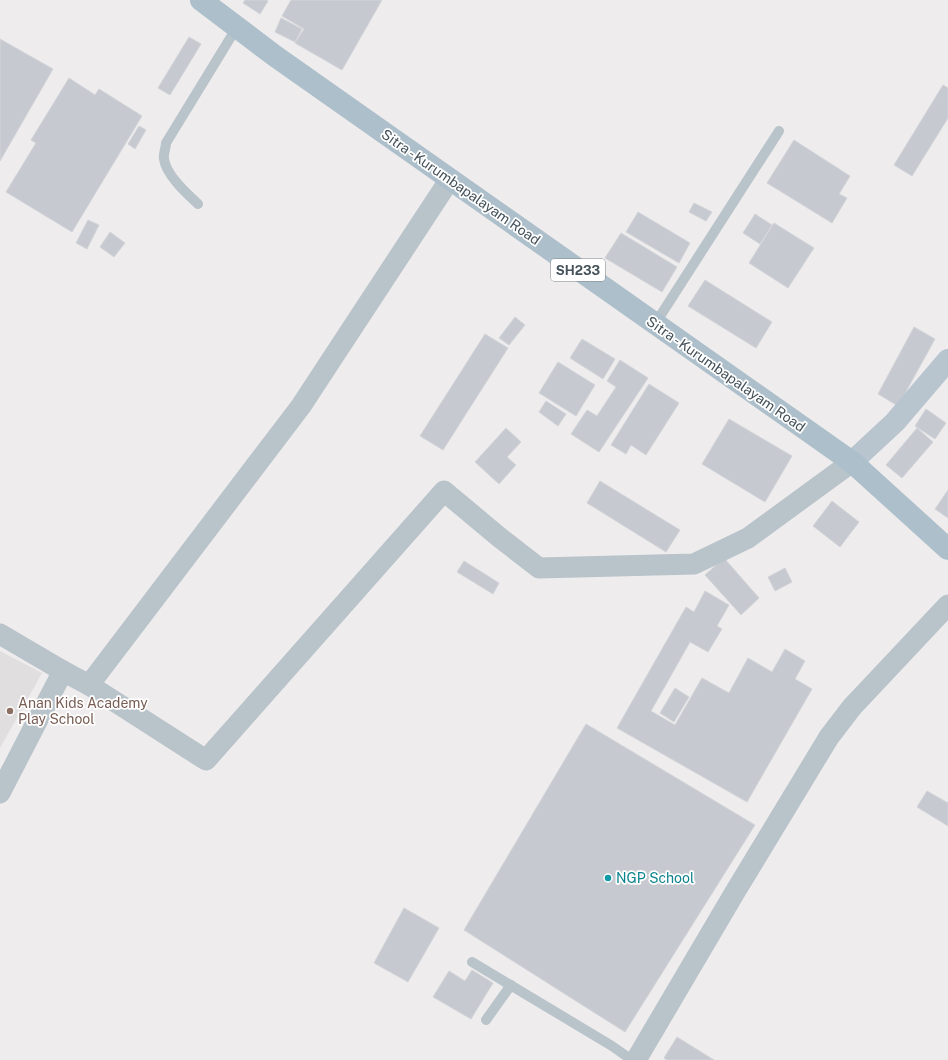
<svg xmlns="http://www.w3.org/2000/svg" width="948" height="1060" viewBox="0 0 948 1060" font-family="'Public Sans',sans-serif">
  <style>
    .education { fill: #e0dedf }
    .building { fill: #c6cad0; stroke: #d1d4d8 }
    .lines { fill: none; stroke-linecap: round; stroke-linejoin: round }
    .lane { stroke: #b8c3ca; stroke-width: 10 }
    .street { stroke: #b8c3ca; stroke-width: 21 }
    .secondary { stroke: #b8c5cf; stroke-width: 22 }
    .primary { stroke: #acbfcb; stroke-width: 22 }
    .education-dot { fill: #8d6e63; stroke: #fff; stroke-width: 1.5 }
    .culture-dot { fill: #0f9aa8; stroke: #fff; stroke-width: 1.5 }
    .labels { text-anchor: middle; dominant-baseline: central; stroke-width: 3.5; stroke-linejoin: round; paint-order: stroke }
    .shield { fill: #fff; stroke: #7d868c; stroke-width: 1 }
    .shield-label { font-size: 13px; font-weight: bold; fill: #45525a }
    .street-label { font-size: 14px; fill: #45525a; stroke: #fff }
    .education-label { font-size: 14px; fill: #785e54; stroke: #fff; text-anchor: start }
    .culture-label { font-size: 14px; fill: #0d838f; stroke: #fff; text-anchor: start }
  </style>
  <rect width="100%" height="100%" fill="#efeced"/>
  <path class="education" d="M0,651l42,22 -42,75z"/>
  <g class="building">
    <path d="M245,0h21l2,1 -8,13 -17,-11z"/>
    <path d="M291,0h91l-40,70 -47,-27 9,-14 -22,-13z"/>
    <path d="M281,18l21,11 -7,13 -20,-10z"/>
    <path d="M189,37l12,7 -31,51 -12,-7z"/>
    <path d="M0,39l53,30 -53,92z"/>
    <path d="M69,78l26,17 4,-6 43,27 -70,116 -66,-40 30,-49 -5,-3z"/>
    <path d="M943,85l5,3v30l-36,58 -18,-11z"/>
    <path d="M139,126l7,4 -11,19 -7,-5z"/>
    <path d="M794,140l56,36 -11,18 8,4 -15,25 -65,-40z"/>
    <path d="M694,203l18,9 -6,9 -17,-9z"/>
    <path d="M638,212l52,31 -11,20 -53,-31z"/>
    <path d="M755,214l17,11 -12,19 -17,-11z"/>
    <path d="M88,220l11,5 -12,24 -11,-6z"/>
    <path d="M774,223l40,25 -26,40 -39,-25z"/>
    <path d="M110,232l15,11 -11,14 -14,-10z"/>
    <path d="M621,233l56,34 -15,25 -57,-34z"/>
    <path d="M705,280l67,42 -16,26 -68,-42z"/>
    <path d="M515,317l10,8 -16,20 -10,-7z"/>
    <path d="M914,327l21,12 -37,67 -20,-12z"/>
    <path d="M485,334l23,14 -65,102 -23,-14z"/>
    <path d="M582,339l33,20 -12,20 -33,-21z"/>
    <path d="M620,360l28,18 -49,74 -28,-18 16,-24 10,6 19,-29 -9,-6z"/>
    <path d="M558,362l37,23 -19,31 -37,-23z"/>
    <path d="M649,384l30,19 -33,52 -15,-10 -5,9 -15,-9z"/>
    <path d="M546,401l20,13 -8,12 -19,-14z"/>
    <path d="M926,409l20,14 -11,16 -20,-13z"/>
    <path d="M729,419l63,37 -27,46 -63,-38z"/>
    <path d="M506,428l15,14 -14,15 9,8 -17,19 -24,-22z"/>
    <path d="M917,428l16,14 -31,36 -16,-13z"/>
    <path d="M600,481l80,49 -14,22 -79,-49z"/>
    <path d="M948,490v28l-13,-9z"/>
    <path d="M832,501l27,21 -19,25 -27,-21z"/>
    <path d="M724,558l35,40 -18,17 -36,-40z"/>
    <path d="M464,561l35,22 -6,11 -36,-22z"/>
    <path d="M785,568l7,14 -17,9 -7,-14z"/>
    <path d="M705,591l24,14 -12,21 5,3 -14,23 -18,-10 -39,69 24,14 27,-47 27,15 19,-35 24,14 13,-23 20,12 -10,18 17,10 -65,113 -130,-74 69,-121 8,5z"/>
    <path d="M675,688l14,9 -15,25 -14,-9z"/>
    <path d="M586,724l169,101 -130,207 -161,-102z"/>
    <path d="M927,791l21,12v23l-31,-19z"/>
    <path d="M404,908l35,20 -31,54 -34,-19z"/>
    <path d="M472,970l21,13 -22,36 -38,-22 16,-26 16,10z"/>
    <path d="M677,1037l37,23h-47l-3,-2z"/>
  </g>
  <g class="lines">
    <g class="lane">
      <path d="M198,204c-11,-10 -32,-29 -34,-45 -1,-5 2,-11 2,-16l71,-116"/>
      <path d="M655,324l124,-193"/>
      <path d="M472,962l140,84 20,14"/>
      <path d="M486,1020l25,-35"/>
    </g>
    <g class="street">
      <path d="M0,634l63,37"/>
      <path d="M89,685l117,75 238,-269 55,46 40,31 155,-4 54,-26 104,-76"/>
      <path d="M0,793l63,-122 26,14 212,-279 149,-227"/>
      <path d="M636,1060l99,-168 94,-155 23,-30 96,-102"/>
    </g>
    <path class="secondary" d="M852,462l43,-40 53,-62"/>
    <path class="primary" d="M201,0l74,56 577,406 96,87"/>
  </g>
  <circle class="education-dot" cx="10" cy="711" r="4"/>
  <circle class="culture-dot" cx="608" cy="878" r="4"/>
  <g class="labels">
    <rect class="shield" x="551" y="259" width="54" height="22" rx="3"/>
    <g class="shield-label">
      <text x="578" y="270">SH233</text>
    </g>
    <g class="street-label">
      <text transform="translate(461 187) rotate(35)">Sitra - Kurumbapalayam Road</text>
      <text transform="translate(726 374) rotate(35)">Sitra - Kurumbapalayam Road</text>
    </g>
    <g class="education-label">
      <text x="18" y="703">Anan Kids Academy<tspan x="18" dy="16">Play School</tspan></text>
    </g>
    <g class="culture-label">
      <text x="616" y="878">NGP School</text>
    </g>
  </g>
</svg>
